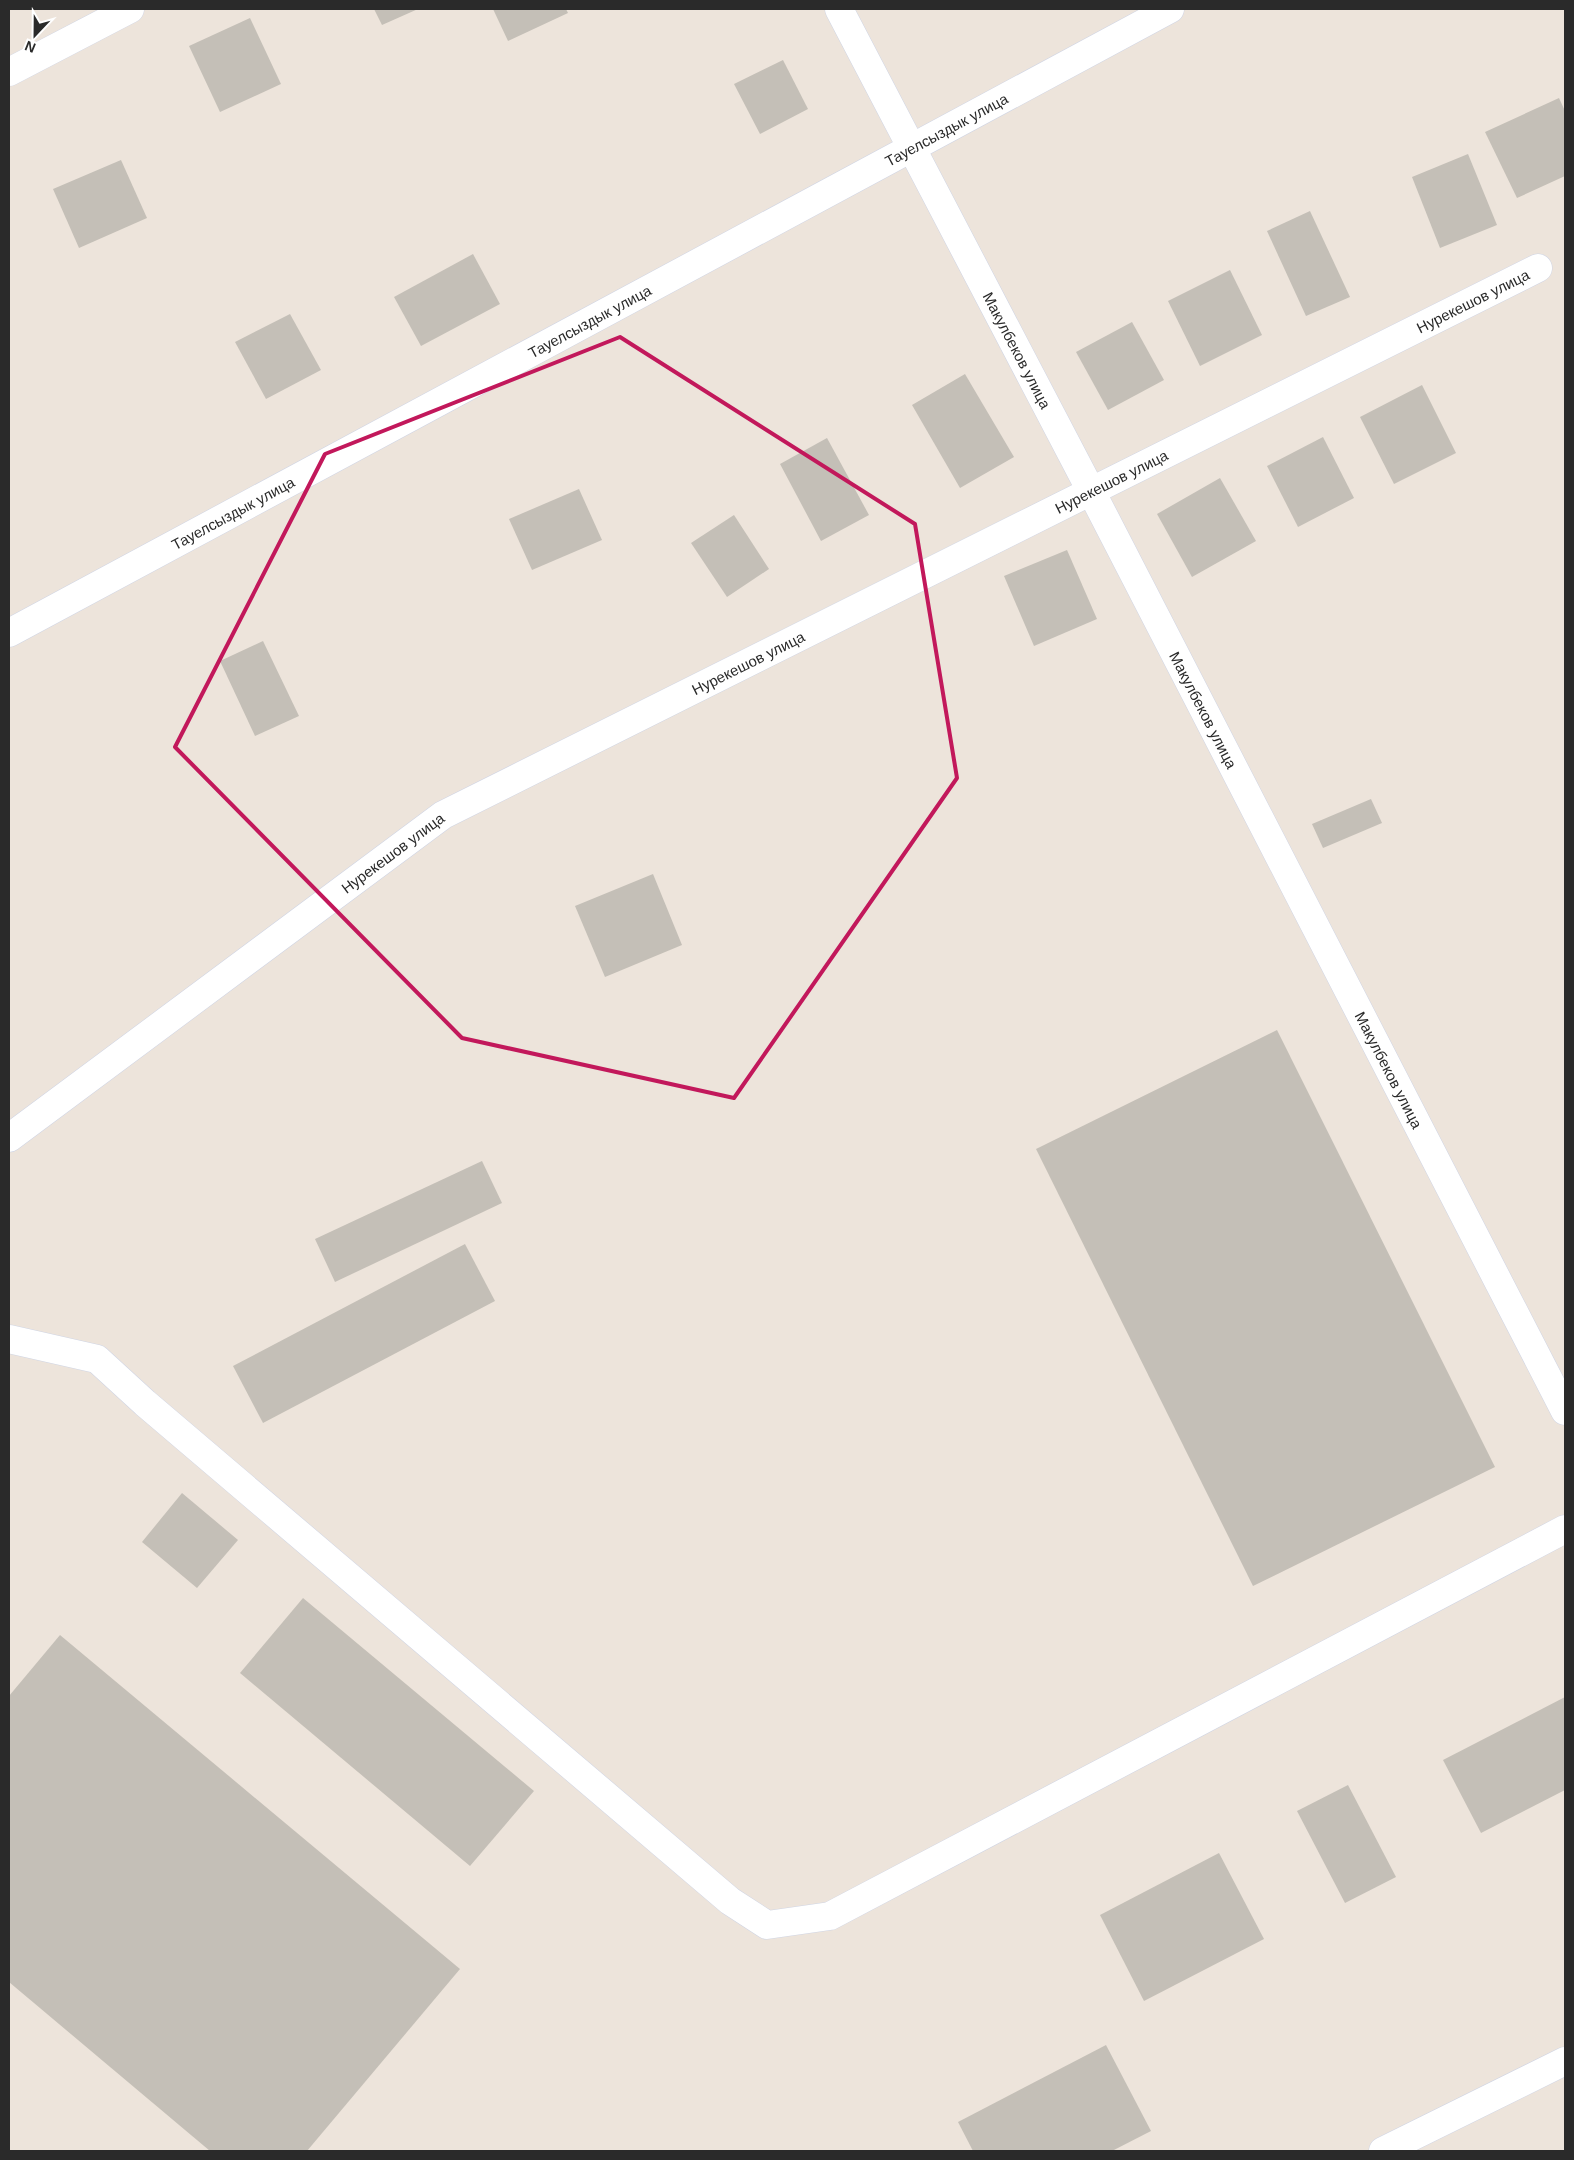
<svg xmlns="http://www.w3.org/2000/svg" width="1574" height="2160" viewBox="0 0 1574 2160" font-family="Arial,sans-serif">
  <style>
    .building { fill: #c4bfb7 }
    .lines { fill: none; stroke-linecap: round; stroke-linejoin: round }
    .minor-casing { stroke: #d0d5e4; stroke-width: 29 }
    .minor { stroke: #fff; stroke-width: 28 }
    .marked { fill: none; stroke: #c2185b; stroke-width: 4; stroke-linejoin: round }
    .labels { text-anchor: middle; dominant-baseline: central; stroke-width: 4; stroke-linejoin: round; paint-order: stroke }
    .street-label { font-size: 15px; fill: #2a2a2a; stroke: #fff }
  </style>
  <rect width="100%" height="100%" fill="#ede4db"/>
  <g class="building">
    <path d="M374,9h44l-36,16z"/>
    <path d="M493,9h73l2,4 -60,28z"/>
    <path d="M250,18l31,66 -61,28 -31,-66z"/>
    <path d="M783,60l25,49 -48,25 -26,-50z"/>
    <path d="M1559,98l6,13v65l-48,22 -32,-66z"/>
    <path d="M1468,154l29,71 -57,23 -28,-71z"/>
    <path d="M121,160l26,58 -68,30 -26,-59z"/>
    <path d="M1310,211l40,86 -44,19 -39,-85z"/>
    <path d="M473,254l27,50 -79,42 -27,-49z"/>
    <path d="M1230,270l32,65 -62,31 -32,-65z"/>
    <path d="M290,314l31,56 -55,29 -31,-57z"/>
    <path d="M1132,322l32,58 -56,30 -32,-58z"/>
    <path d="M965,374l49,83 -54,31 -48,-83z"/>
    <path d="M1422,385l34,68 -62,31 -34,-67z"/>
    <path d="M1323,437l31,61 -56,29 -31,-61z"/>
    <path d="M827,438l42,77 -48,26 -41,-77z"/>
    <path d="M1220,478l36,63 -64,36 -35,-63z"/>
    <path d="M579,489l23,51 -70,30 -23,-51z"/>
    <path d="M734,515l35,54 -42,28 -36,-54z"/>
    <path d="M1067,550l30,69 -63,27 -30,-70z"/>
    <path d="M263,641l36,75 -44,20 -35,-75z"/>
    <path d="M1371,799l11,24 -59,25 -11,-24z"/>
    <path d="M653,874l29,71 -77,32 -30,-71z"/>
    <path d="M1277,1030l218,437 -242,119 -217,-437z"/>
    <path d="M482,1161l20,42 -167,79 -20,-43z"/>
    <path d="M465,1244l30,57 -232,122 -30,-57z"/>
    <path d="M182,1493l56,47 -41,48 -55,-46z"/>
    <path d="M303,1598l231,193 -64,75 -230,-193z"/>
    <path d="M60,1635l400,334 -153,182h-97l-201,-169v-286z"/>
    <path d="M1565,1697v93l-84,43 -38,-73z"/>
    <path d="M1348,1785l48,92 -51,26 -48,-92z"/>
    <path d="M1219,1853l45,86 -120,62 -44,-86z"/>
    <path d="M1106,2045l45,86 -39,20h-139l-15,-29z"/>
  </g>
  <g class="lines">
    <g class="minor-casing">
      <g id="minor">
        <path id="s1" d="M839,9l252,482 474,920"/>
        <path d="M9,72l121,-63"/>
        <path id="s2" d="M9,633l1161,-624"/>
        <path id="s3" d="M9,1138l434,-323 1095,-547"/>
        <path d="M9,1339l88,20 48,44 585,498 37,24 63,-9 735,-387"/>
        <path d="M1383,2151l182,-90"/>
      </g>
    </g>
    <use href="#minor" class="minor"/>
  </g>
  <path class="marked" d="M620,337l295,187 42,254 -223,320 -272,-60 -287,-291 150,-293z"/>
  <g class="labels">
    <g class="street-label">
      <text stroke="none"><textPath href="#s2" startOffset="1064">Тауелсыздык улица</textPath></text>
      <text stroke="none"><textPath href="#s3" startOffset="1692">Нурекешов улица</textPath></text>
      <text stroke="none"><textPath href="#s2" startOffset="659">Тауелсыздык улица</textPath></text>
      <text stroke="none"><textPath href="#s1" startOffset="385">Макулбеков улица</textPath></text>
      <text stroke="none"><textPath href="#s3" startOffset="1288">Нурекешов улица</textPath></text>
      <text stroke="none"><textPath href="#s2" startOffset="254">Тауелсыздык улица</textPath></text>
      <text stroke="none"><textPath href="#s3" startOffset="882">Нурекешов улица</textPath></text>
      <text stroke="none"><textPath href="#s1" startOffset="790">Макулбеков улица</textPath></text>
      <text stroke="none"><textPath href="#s3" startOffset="478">Нурекешов улица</textPath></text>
      <text stroke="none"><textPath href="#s1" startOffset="1195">Макулбеков улица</textPath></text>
    </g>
  </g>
  <rect width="1574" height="2160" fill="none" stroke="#2a2a2a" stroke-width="20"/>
  <g transform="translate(35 35) rotate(202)" stroke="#ffffff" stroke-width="4" paint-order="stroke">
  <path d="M0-4L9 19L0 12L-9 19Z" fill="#2a2a2a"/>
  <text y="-8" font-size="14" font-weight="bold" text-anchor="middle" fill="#2a2a2a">N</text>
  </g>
</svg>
